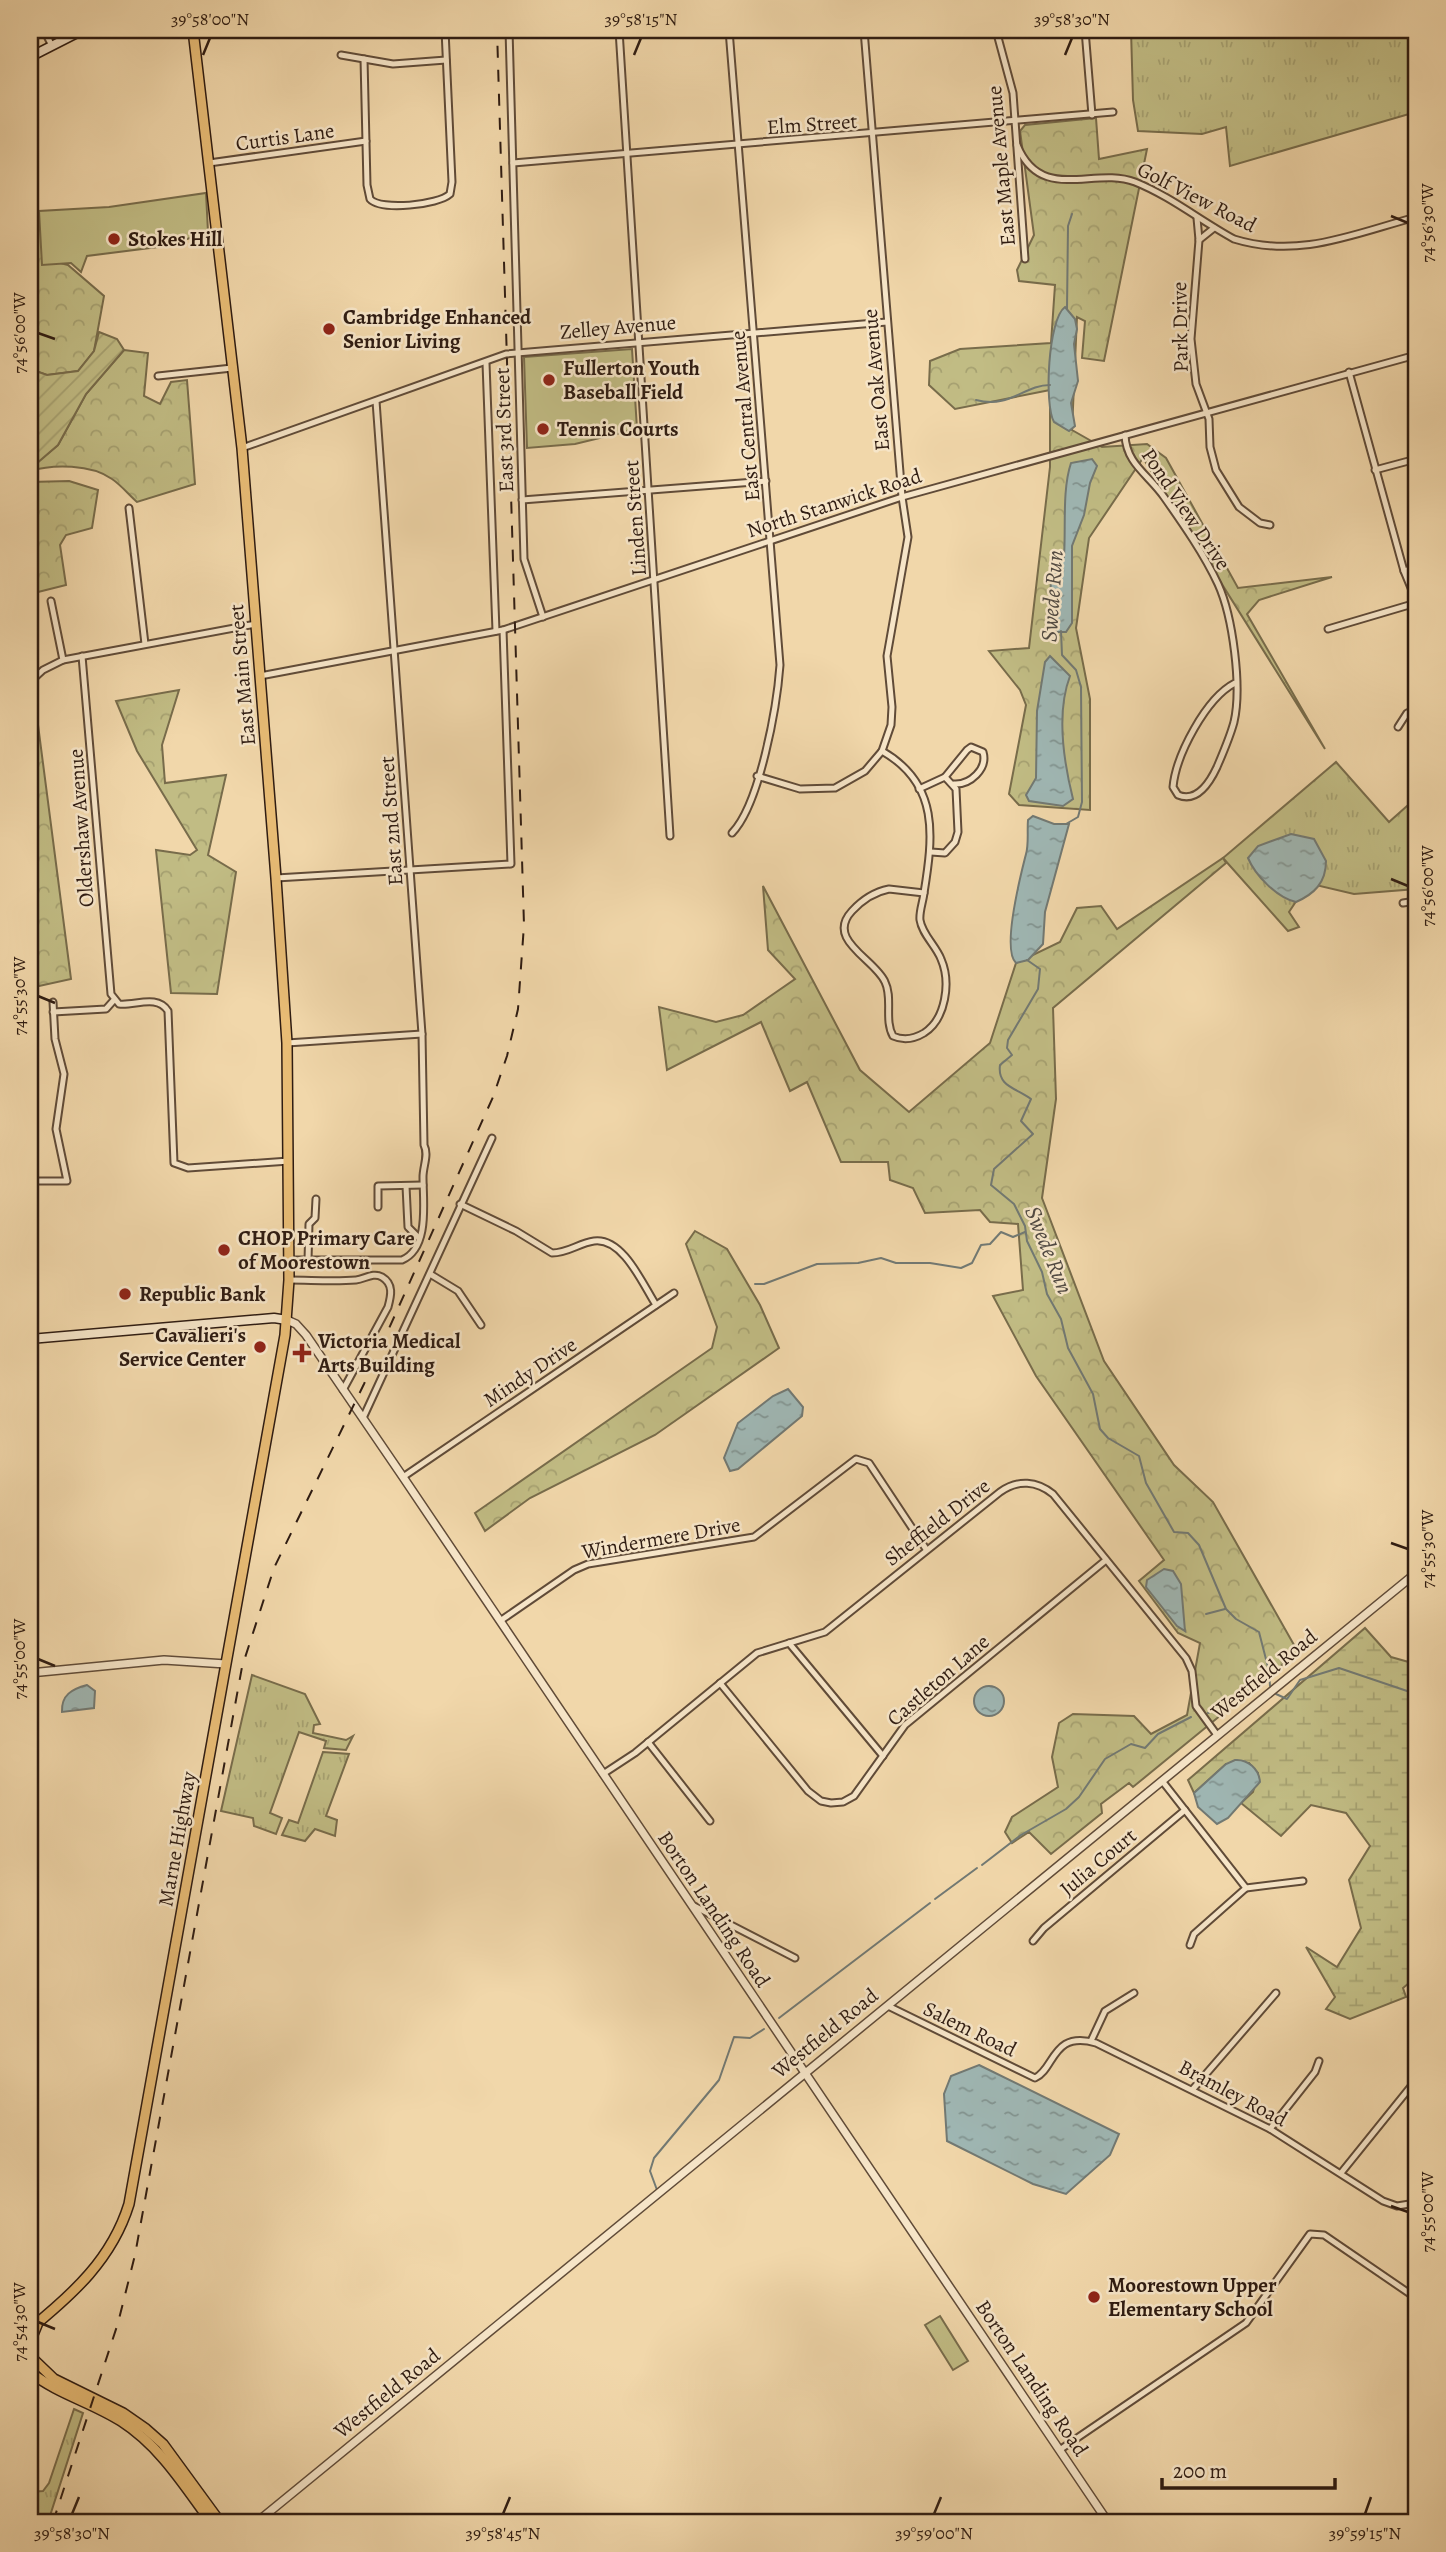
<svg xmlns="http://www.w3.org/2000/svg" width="1446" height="2552" viewBox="0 0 1446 2552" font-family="Alegreya,serif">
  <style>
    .grass { fill: url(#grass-tufts); stroke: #786c4b; stroke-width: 2 }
    .forest { fill: url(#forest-crowns); stroke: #786c4b; stroke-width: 2 }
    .wetland { fill: url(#wetland-marsh); stroke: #786c4b; stroke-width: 2 }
    .park { fill: #c1bc84; stroke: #786c4b; stroke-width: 2 }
    .garden { fill: url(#garden-furrows); stroke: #786c4b; stroke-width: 2 }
    .water { fill: url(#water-ripples); stroke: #727973; stroke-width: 2 }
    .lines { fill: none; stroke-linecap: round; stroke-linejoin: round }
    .stream { stroke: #727973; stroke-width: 2 }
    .minor-casing { stroke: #604b38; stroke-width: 9 }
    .tertiary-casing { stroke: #604b38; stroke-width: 10 }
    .secondary-casing { stroke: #2f1c12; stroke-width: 11 }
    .primary-casing { stroke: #2f1c12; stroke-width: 12 }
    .minor { stroke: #f6e5c8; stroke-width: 5 }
    .tertiary { stroke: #f6e5c8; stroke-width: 7 }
    .secondary { stroke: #f6e5c8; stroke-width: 8 }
    .primary { stroke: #e8bc75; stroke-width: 9 }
    .rail { stroke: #2f1c12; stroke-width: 2; stroke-dasharray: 12 12; stroke-linecap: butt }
    .ticks { fill: none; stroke: #2f1c12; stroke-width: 2.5 }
    .poi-dot { fill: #8f2418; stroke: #f6e5c8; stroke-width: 2.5 }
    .labels { text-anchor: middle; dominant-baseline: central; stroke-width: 5; stroke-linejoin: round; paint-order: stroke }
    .street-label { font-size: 21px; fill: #2f1c12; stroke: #f6e5c8 }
    .poi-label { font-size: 21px; font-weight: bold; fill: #2f1c12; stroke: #f6e5c8; text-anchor: start }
    .water-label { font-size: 23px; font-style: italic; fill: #514a43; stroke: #f6e5c8 }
    .neatline { fill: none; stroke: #2f1c12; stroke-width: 2.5 }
    .ticks-label { font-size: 18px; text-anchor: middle; fill: #2f1c12 }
  </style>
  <defs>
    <pattern id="grass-tufts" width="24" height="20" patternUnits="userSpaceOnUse" patternTransform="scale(1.75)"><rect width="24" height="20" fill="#c1bc84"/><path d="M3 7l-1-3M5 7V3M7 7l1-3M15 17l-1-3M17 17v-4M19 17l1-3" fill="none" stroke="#a6a171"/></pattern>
    <pattern id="forest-crowns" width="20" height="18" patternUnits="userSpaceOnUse" patternTransform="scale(1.75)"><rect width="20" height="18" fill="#c1bc84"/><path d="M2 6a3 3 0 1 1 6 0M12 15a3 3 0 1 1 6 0" fill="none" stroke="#a6a171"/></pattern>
    <pattern id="wetland-marsh" width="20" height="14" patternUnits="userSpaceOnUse" patternTransform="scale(1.75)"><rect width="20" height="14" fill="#c1bc84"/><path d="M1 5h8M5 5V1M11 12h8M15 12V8" fill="none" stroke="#a6a171"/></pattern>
    <pattern id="garden-furrows" width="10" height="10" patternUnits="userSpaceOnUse" patternTransform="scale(1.75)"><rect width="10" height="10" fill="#c1bc84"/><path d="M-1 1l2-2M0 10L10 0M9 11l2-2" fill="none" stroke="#a6a171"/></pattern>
    <pattern id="water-ripples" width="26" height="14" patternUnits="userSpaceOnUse" patternTransform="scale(1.75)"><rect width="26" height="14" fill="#9fb7b4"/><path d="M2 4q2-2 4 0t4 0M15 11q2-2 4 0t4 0" fill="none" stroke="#829491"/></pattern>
  </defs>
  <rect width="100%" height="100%" fill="#f1d7aa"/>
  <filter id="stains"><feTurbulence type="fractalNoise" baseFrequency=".00286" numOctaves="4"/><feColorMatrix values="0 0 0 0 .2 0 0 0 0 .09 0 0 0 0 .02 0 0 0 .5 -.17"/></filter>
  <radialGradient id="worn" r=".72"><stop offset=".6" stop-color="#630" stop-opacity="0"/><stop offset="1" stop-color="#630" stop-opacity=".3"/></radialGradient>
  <g class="grass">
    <path d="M1131,30h285v82l-186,54 -4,-39 -24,7 -64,-3 -5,-31z"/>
    <path d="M1336,762l53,60 27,-24v91l-62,5 -38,-9 -17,12 -10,15 10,15 -11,4 -65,-73z"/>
    <path d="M252,1675l53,19 15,30 -6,1 -1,8 33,7 7,-4 -7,14 -22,-2 2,-7 -27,-9 -29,81 12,5 -6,16 -22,-8 -1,-8 -32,-7z"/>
    <path d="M323,1752l26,2 -23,62 11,4 -2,16 -20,-7 -10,12 -23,-6 7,-15 9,3z"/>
    <path d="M74,2409l9,4 -35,109h-18v-30l13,-1 6,-8z"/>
  </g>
  <g class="forest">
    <path d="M1096,118l3,41 48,-10 -43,212 -22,-3 3,-37 -8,-4 -5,113 30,17 45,-3 19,14 72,130 94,-11 -73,23 -12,14 78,135 -182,-291 -54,80 -13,90 14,71v111l-71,-5 -10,-11 17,-89 -6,-15 -31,-39 40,-3 21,-181v-77l-95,19 -26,-24 1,-24 30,-12 91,-6 4,-58 -36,-4 -2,-11 17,-35 -14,-104 5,-6z"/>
    <path d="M60,213l-11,47 19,5 36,31 -10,55 -16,20 -31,4 -17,-6v-154z"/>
    <path d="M124,350l24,3 -4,43 16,8 11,-22 16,-2 8,104 -58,18c-8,-7 -16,-17 -25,-23 -21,-15 -59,-15 -82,-8v-9l6,1 22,-18 28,-51z"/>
    <path d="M69,481l29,9 -6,38 -26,7 -6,10 6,40 -28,7 -8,-35v-75z"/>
    <path d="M179,690l-17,55 3,38 61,-8 -18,80 28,17 -19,122 -46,-1 -15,-143 34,5 7,-5 -60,-99 -21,-50z"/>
    <path d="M34,694l37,285 -41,9v-291z"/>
    <path d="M1223,858l3,5 -173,145 3,91 -14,99 62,163 70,104 39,37 85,150 -165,135 -4,-4 -28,21 1,9 -51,41 -22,-22 -17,11 -7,-11 7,-15 46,-30 -6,-30 7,-34 14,-9 61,2 17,18 36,-19 13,-72 -22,-10 -39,-52 25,-21 -128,-184 -43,-80 30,-6 -5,-66 -28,-2 -10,-12 -55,3 -12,-25 -23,-8 -2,-18h-47l-34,-80 -17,9 -29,-69 -94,48 -8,-63 57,15 27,-7 52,-36 -27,-29 -5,-64 97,184 49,42 81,-69 26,-80 44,-21 17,-34 24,-2 16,23z"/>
    <path d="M695,1231l32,18 33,56 19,43 -124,87 -125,63 -45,33 -10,-18 237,-165 5,-21 -31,-83z"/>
  </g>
  <path class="wetland" d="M1365,1628l26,29 25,7v313l-13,11 3,9 -56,22 -24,-10 9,-12 -29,-50 31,20 24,-39 -12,-48 21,-34 -24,-33 -35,-8 -30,31 -40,-33 12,-11 5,-19 -9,-10 -23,1 -32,29 -6,-13z"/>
  <g class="park">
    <path d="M206,193l2,39 -42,14 -79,10 -6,16 -10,-9 -29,2 -3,-54 70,-4z"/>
    <path d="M632,349l5,80 -62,15 -48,4 -3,-91z"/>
    <path d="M940,2316l28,45 -15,9 -28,-45z"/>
  </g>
  <path class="garden" d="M99,332l18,7 7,11 -38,44 -28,51 -22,19 -6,-2v-93l17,6 31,-4 16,-20z"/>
  <g class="water">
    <path d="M1065,307l10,12 2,10 -3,15 4,37 -7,22 4,23 -6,5 -15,-9c-10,-17 -6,-103 11,-115z"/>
    <path d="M1092,459l5,7 -7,17 -6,32 -12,31v77l-6,9h-9l-9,-10 4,-54 12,-11c2,-30 -2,-67 7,-94z"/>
    <path d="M1050,656l20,20c-14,37 -6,87 3,123l-10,7 -34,-5 -3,-6 10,-17 1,-67 8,-49z"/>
    <path d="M1033,816l21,8h15l-24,88 -2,32 -15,16 -12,3c-15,-14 5,-89 10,-109 3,-10 1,-23 2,-34z"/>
    <path d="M1291,834l23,5 12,22c0,22 -12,33 -30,41 -19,-4 -41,-27 -48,-44l10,-12z"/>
    <path d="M788,1389l15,18 -1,9 -64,53 -8,2 -6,-13 14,-35 35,-27z"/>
    <path d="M1164,1569l9,2 8,13 4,47 -8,-5 -31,-39 1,-7z"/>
    <path d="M87,1685l8,6 -1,17 -32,4c-1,-17 10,-23 25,-27z"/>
    <circle cx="989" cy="1701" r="15"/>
    <path d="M1235,1760c13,-1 24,9 25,22l-32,36 -11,6 -19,-17 -4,-14 32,-29z"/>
    <path d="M979,2065l140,69 -9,21 -44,39 -33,-10 -86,-43 -3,-47 7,-18z"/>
  </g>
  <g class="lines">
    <g class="stream">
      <path d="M1067,309l1,-83 4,-12"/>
      <path d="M976,400c34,9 48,-15 74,-15"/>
      <path d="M1061,631l1,24 14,15 5,17 1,115 -4,15 -12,7"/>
      <path d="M1027,960l13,9 -2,20 -30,51 -1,8 5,7 -12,10c-3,22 17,23 31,34l-10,22 12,13 -39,35 -3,16 23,19 11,22 2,15 15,31 5,22 14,25 7,29 25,46 7,35 8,9 31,18 7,27 28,49 14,1 11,12 27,64 10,10 23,13 10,39 1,15"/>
      <path d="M755,1284h9l53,-20 41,-1 23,-5 15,5h34l31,5 11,-5 9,-18 9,-1 11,-12 12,5 12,-5"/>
      <path d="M1206,1614l19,-5"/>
      <path d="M1276,1694l11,5 13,-19 39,-12 77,26"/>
      <path d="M1208,1713l59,-32"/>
      <path d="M982,1865l39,-30 45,-26 13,-12 26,-38 26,-15 14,4 13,-14 33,-17"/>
      <path d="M935,1899l42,-31"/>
      <path d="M779,2018l151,-115"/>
      <path d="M657,2190l-7,-19 4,-13 65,-78 15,-43 16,1 14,-9"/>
    </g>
    <g class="minor-casing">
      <g id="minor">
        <path d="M44,30l8,16"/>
        <path d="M509,30l15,529 19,58"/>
        <path d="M619,30l51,806"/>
        <path d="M729,30l51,635c-3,41 -20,139 -48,168"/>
        <path d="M996,30l17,63 12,166"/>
        <path d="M1085,30l7,85"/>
        <path d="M341,55l52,9 53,-4"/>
        <path d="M364,59l3,126 3,14c11,12 68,6 80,-5l2,-12 -7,-152"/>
        <path d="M1017,145c24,59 77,21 118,37 35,14 66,39 99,57 65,20 119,-5 182,-22"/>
        <path d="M209,163l157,-22"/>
        <path d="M513,163l600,-51"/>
        <path d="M1197,218l2,22 -8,99 5,45 13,35 1,28 6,23 23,37 21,16 10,2"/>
        <path d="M1199,240l15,-12"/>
        <path d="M486,363l10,268"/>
        <path d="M1349,372l55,199 12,29"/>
        <path d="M158,376l74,-8"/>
        <path d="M1125,435c1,29 24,40 39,62 19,27 40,57 54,87 15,33 24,103 16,138 -4,15 -11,31 -17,45 -7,15 -20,36 -39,28l-5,-8c3,-32 33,-89 62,-104"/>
        <path d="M242,448l264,-94 381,-32"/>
        <path d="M1375,470l41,-11"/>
        <path d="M522,500l244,-19"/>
        <path d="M129,508l16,136"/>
        <path d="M1404,571l12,-4"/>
        <path d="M51,601l12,59"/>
        <path d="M1328,629l88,-26"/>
        <path d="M82,656l29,338 8,10c16,2 38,-10 49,7l6,152 14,5 101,-7"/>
        <path d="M260,676l243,-46 399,-133 514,-142"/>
        <path d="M30,682l13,-12 20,-10 193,-36"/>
        <path d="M1398,727l9,-14 9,-4"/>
        <path d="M882,751c58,33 51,86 42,142"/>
        <path d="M757,776l43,13 35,-1 30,-17 17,-20 9,-26 1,-18 -5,-51 21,-119 -6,-40 -38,-467"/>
        <path d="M945,777l22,-27 4,-3 12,5c5,17 -13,33 -29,32"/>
        <path d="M919,789l26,-12 11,12 2,43 -3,10 -10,11 -14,-1"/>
        <path d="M276,878l235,-14 -8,-234"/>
        <path d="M889,889l35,4c-1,9 -5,19 -4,27 2,14 16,26 21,39 10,23 5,60 -17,74 -10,6 -20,8 -31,3 -9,-16 0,-38 -8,-54 -10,-23 -60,-42 -33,-71 11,-12 22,-19 37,-22z"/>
        <path d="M1403,903l13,-2"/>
        <path d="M53,1012l53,-3 8,-9"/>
        <path d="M287,1043l135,-9"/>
        <path d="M30,1181h37l-11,-52 8,-55 -9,-35 -2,-37"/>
        <path d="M406,1186l2,41 11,11"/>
        <path d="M460,1204l56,27 36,22c16,0 27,-10 42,-12 29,-4 49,44 62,64"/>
        <path d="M378,1207v-21l45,-1"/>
        <path d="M289,1260h113c28,-12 21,-58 21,-83 0,-11 6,-22 1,-32l-2,-111 -46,-633"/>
        <path d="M308,1260l1,-36 6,-6 1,-19"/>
        <path d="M430,1274l28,17 23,34"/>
        <path d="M289,1280c22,0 45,2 67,0 9,-1 17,-8 26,-3 12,7 9,19 6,30l-45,83"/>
        <path d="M363,1418l129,-280"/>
        <path d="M403,1477l271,-184"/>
        <path d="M500,1621l74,-51 14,-6 166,-27 102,-78 13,4 57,86"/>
        <path d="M789,1643l94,113"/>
        <path d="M720,1683l88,108 13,10 10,2 12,-1 11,-6 51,-71 201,-165"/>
        <path d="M648,1742l62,79"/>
        <path d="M603,1774l32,-21 122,-100 68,-21 175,-140c18,-13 37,-11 53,2l133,164 6,13 4,35 21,29"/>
        <path d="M1163,1782l83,106 57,-7"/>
        <path d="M694,1906l101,52"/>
        <path d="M1033,1941l11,-13 141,-118"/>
        <path d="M1190,1945l4,-11 52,-46"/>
        <path d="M888,2006l147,72c20,-9 17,-48 61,-35l174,86 113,72 14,5 19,-3"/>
        <path d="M1091,2041l14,-30 29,-18"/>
        <path d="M1193,2089l83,-96"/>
        <path d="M1270,2129l45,-57 4,-11"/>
        <path d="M1341,2173l71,-88 4,-11"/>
        <path d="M1412,2205l4,11"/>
        <path d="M1061,2449l185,-126 64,-89 14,1 92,63"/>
      </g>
    </g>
    <g class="tertiary-casing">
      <g id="tertiary">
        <path d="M287,1320l9,4 10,11 97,142 705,1045"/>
        <path d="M30,1673l134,-13 62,4"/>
        <path d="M257,2522l1159,-949"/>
      </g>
    </g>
    <g class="secondary-casing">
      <g id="secondary">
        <path d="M30,57l53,-27"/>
        <path d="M30,1339l244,-21 13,2"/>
      </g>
    </g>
    <g class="primary-casing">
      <g id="primary">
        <path d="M30,2329c43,-35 82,-70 99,-125l156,-869 4,-55 -2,-237 -11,-165 -34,-430 -49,-418"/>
        <path d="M30,2342l7,-17"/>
        <path d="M30,2356l24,23 69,34 23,16 17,15 57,78"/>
        <path d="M30,2372c28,22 61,30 91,49 39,25 63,64 90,101"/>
      </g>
    </g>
    <use href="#minor" class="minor"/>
    <use href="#tertiary" class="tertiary"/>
    <use href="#secondary" class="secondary"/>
    <use href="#primary" class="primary"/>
    <path class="rail" d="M53,2522l65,-199 17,-68 107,-588 32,-99 90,-184 129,-287 14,-41 11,-47 6,-84 -27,-895"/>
  </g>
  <path class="ticks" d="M203,55l7,-17M634,55l7,-17M1065,55l7,-17M1391,216l17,7M38,333l17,6M1391,879l17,7M38,996l17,7M1391,1543l17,6M38,1659l17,7M1391,2206l17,6M38,2322l17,7M72,2514l7,-17M503,2514l7,-17M934,2514l7,-17M1365,2514l6,-17"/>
  <g class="poi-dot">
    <circle cx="114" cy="239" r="7"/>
    <circle cx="329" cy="329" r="7"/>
    <circle cx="549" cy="380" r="7"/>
    <circle cx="543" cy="429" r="7"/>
    <circle cx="224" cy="1250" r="7"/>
    <circle cx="125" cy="1294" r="7"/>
    <circle cx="260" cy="1347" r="7"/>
    <path d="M298.5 1342.5h7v7h7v7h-7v7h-7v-7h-7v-7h7z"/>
    <circle cx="1094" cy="2297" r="7"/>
  </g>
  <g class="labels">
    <g class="street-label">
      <text transform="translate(812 124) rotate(-4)">Elm Street</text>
      <text transform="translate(285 137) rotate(-8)">Curtis Lane</text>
      <text transform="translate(1001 166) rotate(-95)">East Maple Avenue</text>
      <text transform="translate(1197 197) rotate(27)">Golf View Road</text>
      <text transform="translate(618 327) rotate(-5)">Zelley Avenue</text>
      <text transform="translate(1180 327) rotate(-91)">Park Drive</text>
      <text transform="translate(876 380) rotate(-95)">East Oak Avenue</text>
      <text transform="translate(745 416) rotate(-95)">East Central Avenue</text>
      <text transform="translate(504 430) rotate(-92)">East 3rd Street</text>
      <text transform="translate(834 503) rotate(-18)">North Stanwick Road</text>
      <text transform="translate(1186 509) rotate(56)">Pond View Drive</text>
      <text transform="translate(635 518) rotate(-94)">Linden Street</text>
      <text transform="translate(242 675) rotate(-95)">East Main Street</text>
      <text transform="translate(391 821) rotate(-94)">East 2nd Street</text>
      <text transform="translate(81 828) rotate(-94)">Oldershaw Avenue</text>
      <text transform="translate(530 1372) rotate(-34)">Mindy Drive</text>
      <text transform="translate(937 1522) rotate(-38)">Sheffield Drive</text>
      <text transform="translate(661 1538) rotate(-10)">Windermere Drive</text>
      <text transform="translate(1264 1674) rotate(-39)">Westfield Road</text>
      <text transform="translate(938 1680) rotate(-41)">Castleton Lane</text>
      <text transform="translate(177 1839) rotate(-80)">Marne Highway</text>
      <text transform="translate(1098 1862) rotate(-40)">Julia Court</text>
      <text transform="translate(714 1909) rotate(56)">Borton Landing Road</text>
      <text transform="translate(970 2029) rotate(26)">Salem Road</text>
      <text transform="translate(825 2033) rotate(-39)">Westfield Road</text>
      <text transform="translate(1233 2093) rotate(28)">Bramley Road</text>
      <text transform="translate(1032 2378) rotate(56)">Borton Landing Road</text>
      <text transform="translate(387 2393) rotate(-39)">Westfield Road</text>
    </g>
    <g class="poi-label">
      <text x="128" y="239">Stokes Hill</text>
      <text x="343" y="317">Cambridge Enhanced<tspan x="343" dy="24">Senior Living</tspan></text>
      <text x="563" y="368">Fullerton Youth<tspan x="563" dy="24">Baseball Field</tspan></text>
      <text x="557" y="429">Tennis Courts</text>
      <text x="238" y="1238">CHOP Primary Care<tspan x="238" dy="24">of Moorestown</tspan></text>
      <text x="139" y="1294">Republic Bank</text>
      <text x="246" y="1335" text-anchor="end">Cavalieri's<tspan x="246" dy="24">Service Center</tspan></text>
      <text x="318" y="1341">Victoria Medical<tspan x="318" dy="24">Arts Building</tspan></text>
      <text x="1108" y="2285">Moorestown Upper<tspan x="1108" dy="24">Elementary School</tspan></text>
    </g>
    <g class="water-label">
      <text transform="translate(1052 596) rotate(-86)">Swede Run</text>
      <text transform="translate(1049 1250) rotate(68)">Swede Run</text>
    </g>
  </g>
  <rect width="1446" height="2552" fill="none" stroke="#f1d7aa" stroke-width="77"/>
  <path d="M1162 2478v10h173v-10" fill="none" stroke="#2f1c12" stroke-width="3.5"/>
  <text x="1173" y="2478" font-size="21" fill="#2f1c12" stroke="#f6e5c8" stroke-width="5" paint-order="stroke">200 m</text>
  <rect x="38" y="38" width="1370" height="2476" class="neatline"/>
  <g class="ticks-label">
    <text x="210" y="25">39°58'00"N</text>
    <text x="641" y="25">39°58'15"N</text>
    <text x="1072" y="25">39°58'30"N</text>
    <text transform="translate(1427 223) rotate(-90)" y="6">74°56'30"W</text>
    <text transform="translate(19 333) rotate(-90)" y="6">74°56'00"W</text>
    <text transform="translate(1427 886) rotate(-90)" y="6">74°56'00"W</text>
    <text transform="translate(19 996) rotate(-90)" y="6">74°55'30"W</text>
    <text transform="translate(1427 1549) rotate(-90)" y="6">74°55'30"W</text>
    <text transform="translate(19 1659) rotate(-90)" y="6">74°55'00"W</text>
    <text transform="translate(1427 2212) rotate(-90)" y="6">74°55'00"W</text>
    <text transform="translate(19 2322) rotate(-90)" y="6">74°54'30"W</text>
    <text x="72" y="2539">39°58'30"N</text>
    <text x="503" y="2539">39°58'45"N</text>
    <text x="934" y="2539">39°59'00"N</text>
    <text x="1365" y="2539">39°59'15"N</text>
  </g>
  <rect width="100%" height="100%" filter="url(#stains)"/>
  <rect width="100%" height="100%" fill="url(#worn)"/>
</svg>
